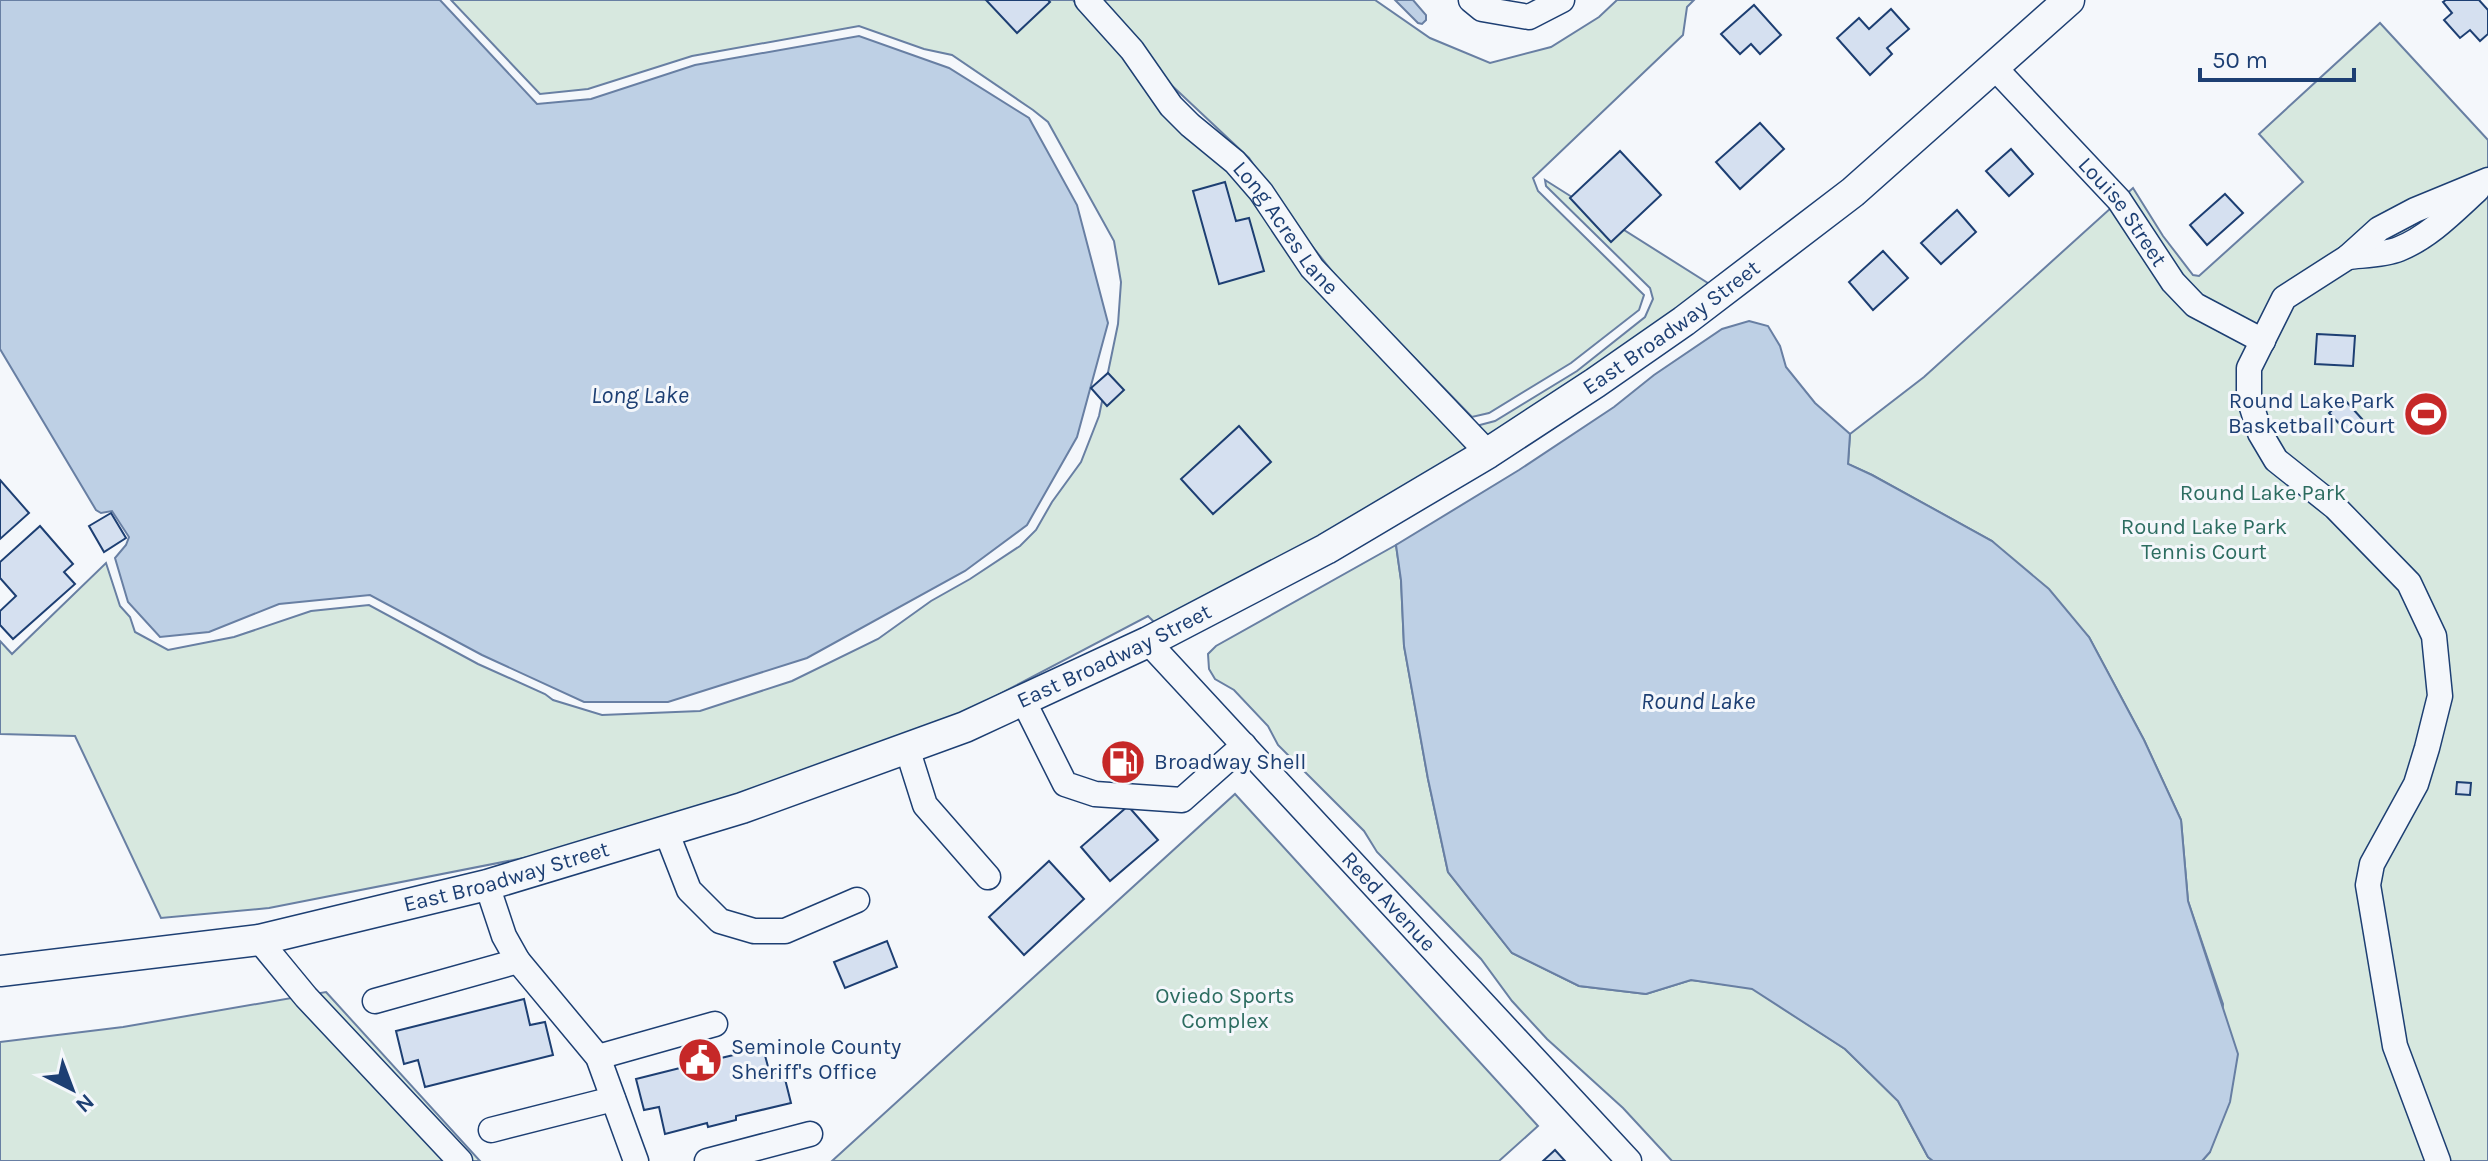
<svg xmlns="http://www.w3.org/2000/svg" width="2488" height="1161" viewBox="0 0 2488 1161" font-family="Karla,sans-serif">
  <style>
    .green { fill: #d7e8df; stroke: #687fa3; stroke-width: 2 }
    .water { fill: #bed0e5; stroke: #687fa3; stroke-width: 2 }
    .building { fill: #d5e0f0; stroke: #1d3f73; stroke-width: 2 }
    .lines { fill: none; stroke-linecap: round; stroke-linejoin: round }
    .minor-casing { stroke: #1d3f73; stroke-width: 27 }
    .major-casing { stroke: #1d3f73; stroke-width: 33 }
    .minor { stroke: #f4f7fb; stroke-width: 24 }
    .major { stroke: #f4f7fb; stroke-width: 30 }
    .labels { text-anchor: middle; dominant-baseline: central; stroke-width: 6; stroke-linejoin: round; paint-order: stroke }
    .street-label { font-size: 22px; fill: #1d3f73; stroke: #f4f7fb }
    .poi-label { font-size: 22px; fill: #1d3f73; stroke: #f4f7fb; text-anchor: start }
    .park-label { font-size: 22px; fill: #2c6c60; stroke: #f4f7fb }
    .water-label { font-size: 24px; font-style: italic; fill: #1d3f73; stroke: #f4f7fb }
  </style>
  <rect width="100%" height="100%" fill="#f4f7fb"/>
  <g class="green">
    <path d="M451,0h622l154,170 243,280 -150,89 -164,85 -8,-8 -196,103 -214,78 -179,54 -290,57 -108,10 -86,-182 -75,-2v-93l12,13 94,-91 14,43 10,11 5,15 33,18 66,-13 77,-26 58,-6 109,59 67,30 8,6 49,15 98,-4 92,-30 86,-42 53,-38 39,-22 50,-33 16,-16 16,-28 29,-40 18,-46 19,-92 3,-42 -7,-41 -66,-119 -15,-12 -81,-55 -28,-6 -65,-23 -167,30 -104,33 -48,5z"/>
    <path d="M1102,0h273l55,38 60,25 61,-16 48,-30 18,-17h77l-7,7 -4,28 -150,143 5,13 106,104 -5,15 -68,53 -82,50 -17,4 -133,-137 -54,-68 -36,-54 -82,-77z"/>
    <path d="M2380,23l108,117v1021h-286l8,-9 13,-148 -35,-103 -7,-81 -37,-80 -55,-103 -97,-96 -120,-66 -24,-11 2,-30 74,-57 209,-189 30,48 30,39 6,1 104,-94 -44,-48z"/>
    <path d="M1545,180l166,105 -222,153 -13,-12 19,-5 82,-50 68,-54 8,-18 -3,-11 -104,-102z"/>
    <path d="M1396,545l5,35 3,66 24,133 20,93 64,81 67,33 67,8 45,-14 61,8 93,61 53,52 30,56 5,4h-261l-49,-53 -76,-69 -35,-38 -31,-42 -104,-107 -13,-21 -86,-86 -10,-19 -34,-36 -19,-11 -6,-10 -1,-15 8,-8z"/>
    <path d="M1235,794l303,332 -39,35h-667z"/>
    <path d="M326,992l154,169h-480v-119l123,-15z"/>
  </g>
  <g class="water">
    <path d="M0,0h440l97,104 54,-5 104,-34 164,-29 90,32 80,50 48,87 31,118 -31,114 -50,88 -62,46 -158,87 -139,44h-84l-102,-47 -112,-60 -91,9 -70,28 -49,5 -32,-35 -13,-44 11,-13 3,-8 -17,-26 -11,2 -5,-3 -96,-161z"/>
    <path d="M1395,0h18l13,15v5l-4,4 -4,-1z"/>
    <path d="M1749,321l19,5 12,20 6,21 29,36 35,31 -2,30 24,11 120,66 57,48 40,48 55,103 37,80 7,81 50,153 -8,48 -20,50 -8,9h-269l-5,-4 -30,-56 -53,-52 -93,-60 -61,-9 -45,14 -67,-8 -67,-33 -64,-81 -20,-93 -24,-133 -3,-66 -5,-35 123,-75 95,-63 40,-32 68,-46z"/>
  </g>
  <g class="building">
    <path d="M986,0h62l2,2 -33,31z"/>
    <path d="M2446,0h33l9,10v24l-8,7 -10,-11 -10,8 -16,-18 8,-7 -9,-11z"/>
    <path d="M1754,5l27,30 -21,19 -9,-10 -11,10 -19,-20z"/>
    <path d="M1891,9l18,20 -22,19 5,6 -22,21 -33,-37 22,-20 10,11z"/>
    <path d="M1760,123l24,26 -44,40 -24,-27z"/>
    <path d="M2011,149l22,25 -24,22 -23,-25z"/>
    <path d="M1620,151l41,44 -50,47 -41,-44z"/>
    <path d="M1225,182l11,39 13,-3 15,53 -45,13 -26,-93z"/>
    <path d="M2225,194l18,19 -36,32 -17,-20z"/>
    <path d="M1957,210l19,22 -35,32 -20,-21z"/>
    <path d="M1883,251l25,27 -35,32 -24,-28z"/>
    <path d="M2317,334l38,2 -2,30 -38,-2z"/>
    <path d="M1108,373l16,17 -17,16 -16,-18z"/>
    <path d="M2344,399l18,20 -15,13 -18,-19z"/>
    <path d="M1239,426l32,36 -58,52 -32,-35z"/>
    <path d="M0,480l29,33 -29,26z"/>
    <path d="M111,513l15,25 -22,14 -15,-26z"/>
    <path d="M40,526l33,38 -9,8 11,12 -62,55 -13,-14v-14l16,-15 -16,-18v-16z"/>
    <path d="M2457,782l14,1 -1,12 -14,-1z"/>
    <path d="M1128,806l30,34 -48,41 -29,-34z"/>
    <path d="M1049,861l35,38 -60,56 -35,-38z"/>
    <path d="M887,941l10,26 -52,21 -11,-26z"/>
    <path d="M524,999l6,26 15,-3 8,33 -128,32 -7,-27 -14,4 -8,-33z"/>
    <path d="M763,1048l7,26 13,-3 8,32 -55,13v4l-28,7 -1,-4 -42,11 -6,-27 -15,3 -8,-31 56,-14 -1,-4 29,-7 1,4z"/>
    <path d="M1555,1150l10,11h-22z"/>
  </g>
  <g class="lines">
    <g class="minor-casing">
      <g id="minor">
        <path id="s1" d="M1087,0l45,50 39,56 19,19 45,37 26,30 51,76 176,185"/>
        <path d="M1471,0l11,9 47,8 33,-17"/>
        <path id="s2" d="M1994,67l125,133 54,82 22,23 68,36"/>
        <path d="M2348,257c16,-2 36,-2 51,-8 30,-12 54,-37 78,-59"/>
        <path id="s3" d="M1148,642l481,519"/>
        <path d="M1023,700l42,84 30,10 87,6 62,-55"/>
        <path d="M907,748l18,57 63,72"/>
        <path d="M666,831l23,59 31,31 34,10h31l72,-31"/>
        <path d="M487,885l17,51 14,25 80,96 38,104"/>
        <path d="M259,940l47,57 154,164"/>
        <path d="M375,1001l143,-40"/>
        <path d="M598,1057l117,-33"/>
        <path d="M491,1130l122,-31"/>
        <path d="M707,1161l103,-27"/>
        <path d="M2438,1161l-43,-115 -27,-161 4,-21 44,-80 11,-36 13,-52 -6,-60 -25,-53 -74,-76 -59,-47 -16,-27 -11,-35v-30l35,-70 64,-41 31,-28 36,-19 73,-30"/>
      </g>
    </g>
    <g class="major-casing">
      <g id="major">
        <path id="s4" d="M0,971l259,-31 228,-55 255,-77 223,-81 183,-85 178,-93 162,-96 107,-70 89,-62 169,-129 216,-192"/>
      </g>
    </g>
    <use href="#minor" class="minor"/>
    <use href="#major" class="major"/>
  </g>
  <defs>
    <g id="stadium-disc" transform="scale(2.3)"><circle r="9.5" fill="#c62828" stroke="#f4f7fb"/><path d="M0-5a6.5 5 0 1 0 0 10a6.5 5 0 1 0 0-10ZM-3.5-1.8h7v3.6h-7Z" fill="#fff"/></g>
    <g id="fuel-disc" transform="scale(2.3)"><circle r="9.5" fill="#c62828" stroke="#f4f7fb"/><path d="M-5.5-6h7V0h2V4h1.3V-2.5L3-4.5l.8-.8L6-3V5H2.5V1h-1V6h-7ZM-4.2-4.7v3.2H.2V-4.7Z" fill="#fff"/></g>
    <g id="civic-disc" transform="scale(2.3)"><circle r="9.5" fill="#c62828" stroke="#f4f7fb"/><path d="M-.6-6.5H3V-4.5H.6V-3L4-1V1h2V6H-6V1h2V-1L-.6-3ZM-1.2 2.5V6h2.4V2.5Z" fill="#fff"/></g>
  </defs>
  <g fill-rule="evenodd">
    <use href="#stadium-disc" x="2426" y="414"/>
    <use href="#fuel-disc" x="1123" y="762"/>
    <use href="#civic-disc" x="700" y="1060"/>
  </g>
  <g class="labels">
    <g class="street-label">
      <text stroke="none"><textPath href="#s2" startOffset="194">Louise Street</textPath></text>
      <text stroke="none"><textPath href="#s1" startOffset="304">Long Acres Lane</textPath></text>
      <text stroke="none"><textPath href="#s4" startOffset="1812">East Broadway Street</textPath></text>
      <text stroke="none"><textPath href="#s4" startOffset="1164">East Broadway Street</textPath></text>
      <text stroke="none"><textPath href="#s4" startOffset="516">East Broadway Street</textPath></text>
      <text stroke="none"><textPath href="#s3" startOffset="354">Reed Avenue</textPath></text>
    </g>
    <g class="poi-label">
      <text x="2395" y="401" text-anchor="end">Round Lake Park<tspan x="2395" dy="25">Basketball Court</tspan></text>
      <text x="1154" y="762">Broadway Shell</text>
      <text x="731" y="1047">Seminole County<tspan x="731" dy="25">Sheriff's Office</tspan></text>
    </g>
    <g class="park-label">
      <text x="2263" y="493">Round Lake Park</text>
      <text x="2204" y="527">Round Lake Park<tspan x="2204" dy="25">Tennis Court</tspan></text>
      <text x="1225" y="996">Oviedo Sports<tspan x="1225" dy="25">Complex</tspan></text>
    </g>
    <g class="water-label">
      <text x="640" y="395">Long Lake</text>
      <text x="1698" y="701">Round Lake</text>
    </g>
  </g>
  <g transform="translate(72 1089) rotate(138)" stroke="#f4f7fb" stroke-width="6" paint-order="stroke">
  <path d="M0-6L14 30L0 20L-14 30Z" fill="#1d3f73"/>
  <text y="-12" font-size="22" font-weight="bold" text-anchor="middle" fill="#1d3f73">N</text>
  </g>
  <path d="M2200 68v12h154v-12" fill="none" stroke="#1d3f73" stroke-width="4"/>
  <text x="2212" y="68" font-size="24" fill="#1d3f73" stroke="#f4f7fb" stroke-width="6" paint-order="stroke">50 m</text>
</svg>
